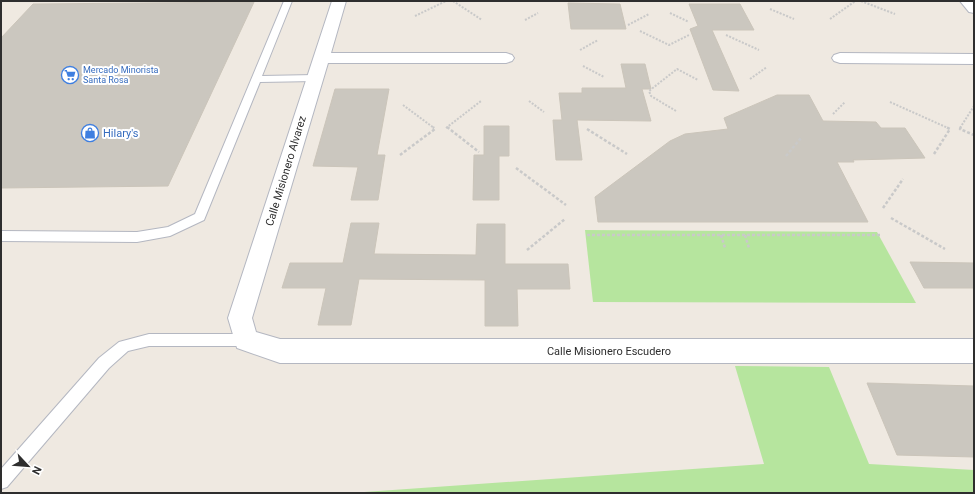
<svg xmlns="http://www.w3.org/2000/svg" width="975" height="494" viewBox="0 0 975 494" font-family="Roboto,sans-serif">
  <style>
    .green { fill: #b6e59e }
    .building { fill: #cbc7bf; stroke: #cbc5ba }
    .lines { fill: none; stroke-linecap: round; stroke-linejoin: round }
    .service-casing { stroke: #b4b7c1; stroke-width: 2 }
    .minor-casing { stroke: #b4b7c1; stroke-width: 2 }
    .path-far1 { stroke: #c9c9c9; stroke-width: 2; stroke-dasharray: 2 1.5; stroke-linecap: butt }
    .path { stroke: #c9c9c9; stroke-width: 2.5; stroke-dasharray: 3 2; stroke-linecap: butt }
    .service { fill: #fff; fill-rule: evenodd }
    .minor { fill: #fff; fill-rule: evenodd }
    .labels { text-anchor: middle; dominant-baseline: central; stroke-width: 4; stroke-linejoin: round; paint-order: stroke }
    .far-shop-label { font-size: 9px; fill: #366cbe; stroke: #fff; text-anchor: start }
    .shop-label { font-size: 11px; fill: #366cbe; stroke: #fff; text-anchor: start }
    .street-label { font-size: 11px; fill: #2e2e2e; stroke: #fff }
  </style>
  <rect width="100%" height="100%" fill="#efe9e1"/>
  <g class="green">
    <path d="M585,230l292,2 39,71 -323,-1z"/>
    <path d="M735,366l94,1 40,97 105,6v23h-624l414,-29z"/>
  </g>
  <g class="building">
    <path d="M254,2l-86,184 -167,2v-150l32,-34z"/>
    <path d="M568,3l52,1 6,25h-55z"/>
    <path d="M689,4h51l14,26h-42l27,61 -26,-1 -23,-61 8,-3z"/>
    <path d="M621,64h24l6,25h-9l9,32 -74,-1 5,40h-26l-3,-40h9l-3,-27h23v-5h44z"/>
    <path d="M335,89h54l-12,66h8l-7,45h-27l7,-33 -45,-1z"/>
    <path d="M777,95h32l14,26 53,1 5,6h24l20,30 -72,2 1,2h-17l31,60h-270l-3,-25 75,-56 15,-7 43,-5 -4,-11z"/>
    <path d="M484,126h25v30h-10v44h-26l1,-45h10z"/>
    <path d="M351,223h28l-5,31 102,1 1,-31h28v40h63l2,25h-53l1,37h-33v-46l-126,-1 -8,46h-33l8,-37h-44l8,-25h53z"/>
    <path d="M910,262l64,1v25h-50z"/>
    <path d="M867,383l107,3v71l-77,-2z"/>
  </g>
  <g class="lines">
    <g class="service-casing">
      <g id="service">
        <path d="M284,1h8l-30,75 53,-1 5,3 -5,3 -55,1 -56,138 -34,16 -33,6 -136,-1v-10l136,1 31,-5 27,-13z"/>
        <path d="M149,334h97l5,2 2,4 -2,4 -5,2h-97l-21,5 -19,17 -102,119 -6,2v-20l98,-111 20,-16z"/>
      </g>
    </g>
    <g class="minor-casing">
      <g id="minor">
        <path d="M332,1h14l-15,52h175l6,2 2,3 -2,3 -6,2h-178l-76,255 4,14 24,7h694v24h-694l-43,-15 -9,-30z"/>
        <path d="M960,1h14v12l-5,-1z"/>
        <path d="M840,53l134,1v10l-134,-1 -6,-2 -2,-3 2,-3z"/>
      </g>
    </g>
    <g class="path-far1">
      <path d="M453,1l29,19"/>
      <path d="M861,1l34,13"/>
      <path d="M770,9l24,10"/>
      <path d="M670,13l19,9"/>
      <path d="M415,16l31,-15"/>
      <path d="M830,19l24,-17 -2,-1"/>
      <path d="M525,20l13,-7"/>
      <path d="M628,25l21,-11"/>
      <path d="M640,31l29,14 20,-10"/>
      <path d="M726,35l33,15"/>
      <path d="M580,50l18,-10"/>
      <path d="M583,66l21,11"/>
      <path d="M750,79l17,-12"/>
      <path d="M529,101l15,11"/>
      <path d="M890,102l58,26"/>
      <path d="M403,105l31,23"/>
      <path d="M676,111l-25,-15 -2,-5 28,-22 21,11"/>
      <path d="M833,114l12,-12"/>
      <path d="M446,128l35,-27"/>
      <path d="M960,128l14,-22"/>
    </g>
    <g class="path">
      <path d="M447,127l32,25"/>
      <path d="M961,127l-1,2 14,6"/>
      <path d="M587,129l40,25"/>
      <path d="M934,154l16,-25 -4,-2"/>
      <path d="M400,155l35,-26 -2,-2"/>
      <path d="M786,156l15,-18"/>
      <path d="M516,168l50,37"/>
      <path d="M883,208l20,-29"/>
      <path d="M891,218l54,31"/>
      <path d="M587,235h293"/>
      <path d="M721,235l4,13"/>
      <path d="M745,235l4,13"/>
      <path d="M527,250l38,-31"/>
    </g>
    <use href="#service" class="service"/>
    <use href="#minor" class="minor"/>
  </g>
  <defs>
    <g id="supermarket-ring" transform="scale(0.9)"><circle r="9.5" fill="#fff" stroke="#3f7fe0" stroke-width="1.5"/><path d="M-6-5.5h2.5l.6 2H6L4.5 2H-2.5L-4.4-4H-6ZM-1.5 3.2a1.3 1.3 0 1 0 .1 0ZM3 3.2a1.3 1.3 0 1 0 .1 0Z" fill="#3f7fe0"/></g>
    <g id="shop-ring" transform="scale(0.9)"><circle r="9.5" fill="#fff" stroke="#3f7fe0" stroke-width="1.5"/><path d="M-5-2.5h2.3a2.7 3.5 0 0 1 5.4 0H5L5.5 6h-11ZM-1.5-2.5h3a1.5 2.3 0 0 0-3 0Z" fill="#3f7fe0"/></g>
  </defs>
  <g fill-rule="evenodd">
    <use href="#supermarket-ring" x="70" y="75"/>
    <use href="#shop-ring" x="90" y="133"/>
  </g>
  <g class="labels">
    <g class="far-shop-label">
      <text x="83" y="70">Mercado Minorista<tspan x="83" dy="10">Santa Rosa</tspan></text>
    </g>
    <g class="shop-label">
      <text x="103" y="133">Hilary's</text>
    </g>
    <g class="street-label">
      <text transform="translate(286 171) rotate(-73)">Calle Misionero Alvarez</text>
      <text x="609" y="351">Calle Misionero Escudero</text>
    </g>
  </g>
  <rect width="975" height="494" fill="none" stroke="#2e2e2e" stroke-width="4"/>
  <g transform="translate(28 466) rotate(116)" stroke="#ffffff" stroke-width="3" paint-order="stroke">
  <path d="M0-3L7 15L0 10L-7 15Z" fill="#2e2e2e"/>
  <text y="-6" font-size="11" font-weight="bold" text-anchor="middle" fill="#2e2e2e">N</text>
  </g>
</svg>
